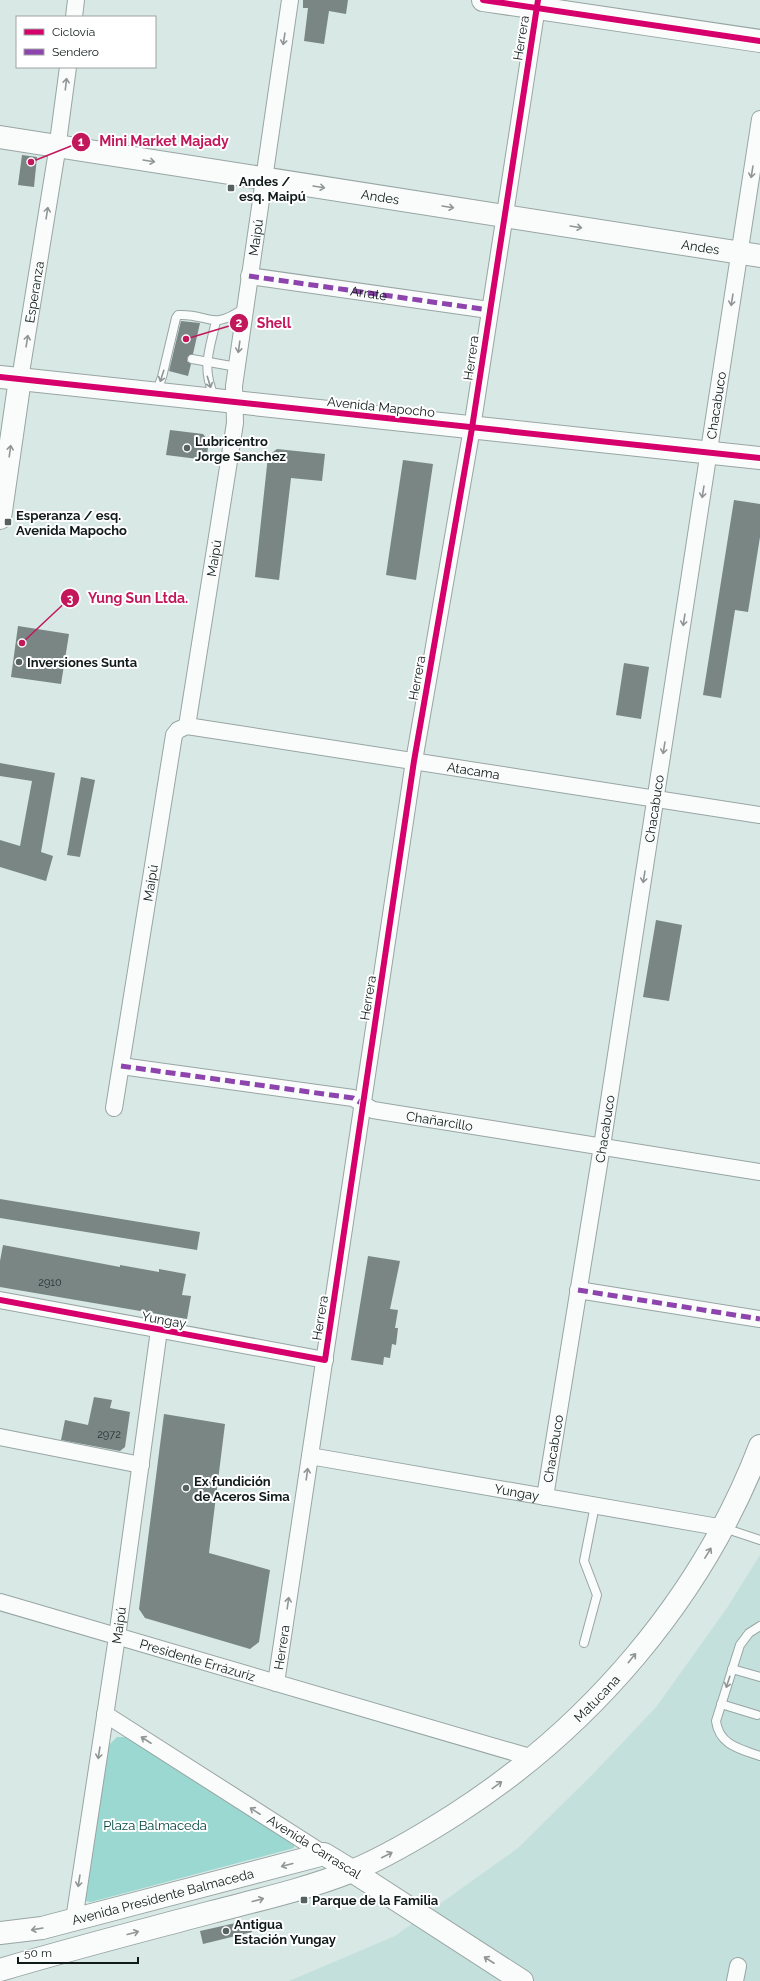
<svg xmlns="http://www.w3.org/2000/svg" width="760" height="1981" viewBox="0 0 760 1981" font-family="Raleway,sans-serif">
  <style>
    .built { fill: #c3e0dc }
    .green { fill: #9ad8d1 }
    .building { fill: #798684 }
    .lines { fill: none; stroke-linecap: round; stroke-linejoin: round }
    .lane-casing { stroke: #98a5a3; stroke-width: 10 }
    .street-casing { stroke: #98a5a3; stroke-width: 18 }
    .secondary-casing { stroke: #98a5a3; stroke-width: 24 }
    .primary-casing { stroke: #98a5a3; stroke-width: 24 }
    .lane { stroke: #f9fcfb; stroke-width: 8 }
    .street { stroke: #f9fcfb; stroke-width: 16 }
    .secondary { stroke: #f9fcfb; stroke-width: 22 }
    .primary { stroke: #f9fcfb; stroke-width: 22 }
    .quiet { stroke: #8e44ad; stroke-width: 5; stroke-dasharray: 10 5; stroke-linecap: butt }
    .cycleway-casing { stroke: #fff; stroke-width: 8 }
    .cycleway { stroke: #d6006c; stroke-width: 6 }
    .oneway { stroke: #909695 }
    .poi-dot { fill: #556260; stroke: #fff; stroke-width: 1.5 }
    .labels { text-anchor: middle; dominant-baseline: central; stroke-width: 4; stroke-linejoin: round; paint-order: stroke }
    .number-label { font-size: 11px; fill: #2a3534 }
    .street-label { font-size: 13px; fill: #0f1a19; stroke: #fff }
    .poi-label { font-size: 13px; font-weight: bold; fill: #0f1a19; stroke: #fff; text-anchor: start }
    .park-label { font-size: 13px; fill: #004641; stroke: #fff }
    .leader { fill: none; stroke: #c2185b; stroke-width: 1.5 }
    .callout-dot { fill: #c2185b; stroke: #fff; stroke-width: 1.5 }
    .mark-label { font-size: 12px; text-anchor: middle; font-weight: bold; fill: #fff }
    .callout-label { font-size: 14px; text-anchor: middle; font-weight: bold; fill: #c2185b; stroke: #fff; stroke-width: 4; stroke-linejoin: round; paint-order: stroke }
  </style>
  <rect width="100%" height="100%" fill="#d7e8e5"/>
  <path class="built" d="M760,1555v426h-471l106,-45 123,-88 76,-75 63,-67 70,-98z"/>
  <path class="green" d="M117,1737h8l9,5 160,103v3l-203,54 -5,-1 -2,-3 25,-153z"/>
  <g class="building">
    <path d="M303,0h45l-2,14 -17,-3 -5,33 -20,-3 4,-33h-5z"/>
    <path d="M22,155l15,2 -3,30 -16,-2z"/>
    <path d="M181,321l19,2 -7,31 -6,4v3l4,3 -3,12 -19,-5z"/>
    <path d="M170,430l33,4 6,8 -3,18 -40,-5z"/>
    <path d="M277,449l48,5 -3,27 -31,-3 -12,102 -24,-3 13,-121z"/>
    <path d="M403,460l30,4 -17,116 -30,-5z"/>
    <path d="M734,500l26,4v33l-12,75 -13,-2 -14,88 -18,-3z"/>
    <path d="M18,626l51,8 -8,50 -50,-7z"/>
    <path d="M624,663l25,4 -8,52 -25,-4z"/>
    <path d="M0,763l55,10 -14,79 12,4 -7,25 -46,-14v-27l20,6 12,-65 -32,-5z"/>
    <path d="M81,777l14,3 -15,77 -13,-2z"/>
    <path d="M656,920l26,5 -13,76 -26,-4z"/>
    <path d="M0,1199l200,33 -3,18 -197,-32z"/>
    <path d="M3,1245l117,22v-2l39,7v-3l27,5 -4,21 9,1 -4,23 -187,-32v-26z"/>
    <path d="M368,1256l32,5 -10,48 8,1 -3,18h3l-2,17 -4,-1 -2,14 -6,-1 -1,8 -32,-5z"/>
    <path d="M94,1397l18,3 -2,8 20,4 -5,35 -5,4 -59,-11 4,-20 23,5z"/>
    <path d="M164,1414l61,10 -16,129 61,17 -11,72 -9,7 -105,-31 -6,-9z"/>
    <path d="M249,1920l3,12 -49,12 -3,-13z"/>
  </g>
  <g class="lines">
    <g class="lane-casing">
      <g id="lane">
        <path d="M192,359l45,8"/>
        <path d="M153,390l6,-5 3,-8 14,-59 2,-3c31,-2 33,17 66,-7"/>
        <path d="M215,398c-14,-30 -6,-46 1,-77"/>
        <path d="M724,1528l36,12"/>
        <path d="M760,1626l-11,7 -9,12 -24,76c3,24 24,28 44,35"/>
        <path d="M584,1643l13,-48 -13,-34 11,-56"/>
        <path d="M732,1669l28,8"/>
        <path d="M721,1704l36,11"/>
      </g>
    </g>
    <g class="street-casing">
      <g id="street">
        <path d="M74,17l2,-17"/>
        <path id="s1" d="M249,276l240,34"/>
        <path id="s2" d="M20,379l36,-222 12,-90"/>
        <path id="s3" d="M187,726l48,-303 -1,-37 56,-386"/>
        <path id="s4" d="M121,1066l232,32 20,12 387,62"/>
        <path id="s5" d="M114,1108l60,-373 4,-5 9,-4 573,89"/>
        <path d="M578,1290l182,29"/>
        <path d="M0,1300l325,60"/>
        <path d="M0,1437l141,28"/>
        <path id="s6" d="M310,1456l414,72"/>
        <path id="s7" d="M545,1497l57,-351 158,-1027"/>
        <path id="s8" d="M0,1602l533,156"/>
        <path id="s9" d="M276,1683l138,-922 58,-333 66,-428"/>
        <path d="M105,1714l219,140"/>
        <path id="s10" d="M74,1920l43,-283 42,-307"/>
        <path d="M735,1981l3,-15"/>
      </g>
    </g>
    <g class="secondary-casing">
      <g id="secondary">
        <path d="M483,0l277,41"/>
        <path id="s11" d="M0,137l760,119"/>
        <path d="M0,377l760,81"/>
        <path d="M0,518l20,-139"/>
        <path id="s12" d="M0,1933l42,-5 282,-74 28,17"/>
      </g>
    </g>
    <g class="primary-casing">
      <g id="primary">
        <path d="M352,1871l170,110"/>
        <path id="s13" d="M0,1970c70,-21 141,-39 212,-58 46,-12 95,-23 140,-41 36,-15 69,-35 102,-56 136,-87 248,-217 306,-369"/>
      </g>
    </g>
    <use href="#lane" class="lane"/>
    <use href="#street" class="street"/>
    <use href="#secondary" class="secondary"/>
    <use href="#primary" class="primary"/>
    <g class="quiet">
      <path d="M249,276l240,34"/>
      <path d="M121,1066l232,32 10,6"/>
      <path d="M578,1290l182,29"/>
    </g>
    <g class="cycleway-casing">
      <g id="cycleway">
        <path d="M483,0l277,41"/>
        <path d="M0,377l760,81"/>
        <path d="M0,1300l325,60 89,-599 58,-333 66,-428"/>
      </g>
    </g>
    <use href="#cycleway" class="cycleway"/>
  </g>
  <defs><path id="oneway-shaft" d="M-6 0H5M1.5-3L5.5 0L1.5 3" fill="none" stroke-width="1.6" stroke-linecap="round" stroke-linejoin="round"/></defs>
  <g class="oneway">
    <use href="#oneway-shaft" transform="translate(284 39) rotate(99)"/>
    <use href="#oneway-shaft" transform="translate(66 84) rotate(-83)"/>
    <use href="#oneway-shaft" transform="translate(149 161) rotate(9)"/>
    <use href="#oneway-shaft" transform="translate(752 172) rotate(99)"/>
    <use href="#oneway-shaft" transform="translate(319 187) rotate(9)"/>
    <use href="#oneway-shaft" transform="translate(448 207) rotate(9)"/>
    <use href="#oneway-shaft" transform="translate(47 213) rotate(-81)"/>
    <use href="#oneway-shaft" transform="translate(576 227) rotate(9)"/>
    <use href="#oneway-shaft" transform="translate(732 300) rotate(99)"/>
    <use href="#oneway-shaft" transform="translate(27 341) rotate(-81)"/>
    <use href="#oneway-shaft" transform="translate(239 347) rotate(98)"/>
    <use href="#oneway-shaft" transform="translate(162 376) rotate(108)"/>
    <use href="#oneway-shaft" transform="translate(209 382) rotate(73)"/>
    <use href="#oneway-shaft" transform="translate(10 451) rotate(-82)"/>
    <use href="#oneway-shaft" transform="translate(703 492) rotate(99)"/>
    <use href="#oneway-shaft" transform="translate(684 620) rotate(99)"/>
    <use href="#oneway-shaft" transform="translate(664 748) rotate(99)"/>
    <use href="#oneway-shaft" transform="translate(644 877) rotate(99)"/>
    <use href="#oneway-shaft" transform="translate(307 1474) rotate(-82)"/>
    <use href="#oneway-shaft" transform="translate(708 1553) rotate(-58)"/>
    <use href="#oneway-shaft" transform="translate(288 1603) rotate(-82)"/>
    <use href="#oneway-shaft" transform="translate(632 1658) rotate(-51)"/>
    <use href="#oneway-shaft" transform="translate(728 1682) rotate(108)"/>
    <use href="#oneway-shaft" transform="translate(146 1740) rotate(-147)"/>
    <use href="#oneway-shaft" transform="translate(99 1753) rotate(99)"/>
    <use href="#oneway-shaft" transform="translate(497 1785) rotate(-36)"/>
    <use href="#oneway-shaft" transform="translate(255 1811) rotate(-147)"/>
    <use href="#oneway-shaft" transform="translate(387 1855) rotate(-27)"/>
    <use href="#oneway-shaft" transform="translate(287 1865) rotate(165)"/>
    <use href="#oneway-shaft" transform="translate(79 1881) rotate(99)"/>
    <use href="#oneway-shaft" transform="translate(258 1900) rotate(-15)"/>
    <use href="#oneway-shaft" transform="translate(37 1929) rotate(170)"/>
    <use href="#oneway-shaft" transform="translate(133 1933) rotate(-15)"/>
    <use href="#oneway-shaft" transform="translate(489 1960) rotate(-147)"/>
  </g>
  <g class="poi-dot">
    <rect x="227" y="184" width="8" height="8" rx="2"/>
    <circle cx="187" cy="448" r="4"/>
    <rect x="4" y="518" width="8" height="8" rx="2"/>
    <circle cx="19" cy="662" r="4"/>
    <circle cx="186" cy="1488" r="4"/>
    <rect x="300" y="1896" width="8" height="8" rx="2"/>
    <circle cx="226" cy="1931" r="4"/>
  </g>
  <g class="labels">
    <g class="number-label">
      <text x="50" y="1282">2910</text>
      <text x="109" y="1434">2972</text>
    </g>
    <g class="street-label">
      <text transform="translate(521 38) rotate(-81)">Herrera</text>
      <text stroke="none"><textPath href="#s11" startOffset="385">Andes</textPath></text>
      <text stroke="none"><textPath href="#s3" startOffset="494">Maipú</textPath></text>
      <text stroke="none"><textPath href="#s11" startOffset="709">Andes</textPath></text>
      <text stroke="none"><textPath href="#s2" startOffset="88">Esperanza</textPath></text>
      <text stroke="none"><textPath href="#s1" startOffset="121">Arrate</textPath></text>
      <text transform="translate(471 358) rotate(-82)">Herrera</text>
      <text stroke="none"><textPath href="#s7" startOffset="1105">Chacabuco</textPath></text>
      <text transform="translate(381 407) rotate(6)">Avenida Mapocho</text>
      <text stroke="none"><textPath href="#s3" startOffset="170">Maipú</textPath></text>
      <text transform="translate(417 678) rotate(-80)">Herrera</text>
      <text stroke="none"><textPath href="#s5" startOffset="684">Atacama</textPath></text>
      <text stroke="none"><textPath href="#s7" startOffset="697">Chacabuco</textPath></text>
      <text stroke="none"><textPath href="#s5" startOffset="228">Maipú</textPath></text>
      <text transform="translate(368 998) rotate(-81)">Herrera</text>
      <text stroke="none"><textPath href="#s4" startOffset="325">Chañarcillo</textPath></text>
      <text stroke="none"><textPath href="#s7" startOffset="373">Chacabuco</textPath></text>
      <text transform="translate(320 1318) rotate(-81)">Herrera</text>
      <text transform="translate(164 1320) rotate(10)">Yungay</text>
      <text stroke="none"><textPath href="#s7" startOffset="49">Chacabuco</textPath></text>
      <text stroke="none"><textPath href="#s6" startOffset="210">Yungay</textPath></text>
      <text stroke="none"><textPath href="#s10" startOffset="298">Maipú</textPath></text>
      <text stroke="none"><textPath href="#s9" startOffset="36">Herrera</textPath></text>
      <text stroke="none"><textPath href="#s8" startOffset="206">Presidente Errázuriz</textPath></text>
      <text stroke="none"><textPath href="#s13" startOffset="667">Matucana</textPath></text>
      <text transform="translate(314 1847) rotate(32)">Avenida Carrascal</text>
      <text stroke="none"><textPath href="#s12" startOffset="167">Avenida Presidente Balmaceda</textPath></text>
    </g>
    <g class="poi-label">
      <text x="239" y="181">Andes /<tspan x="239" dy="15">esq. Maipú</tspan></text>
      <text x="195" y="441">Lubricentro<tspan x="195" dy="15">Jorge Sanchez</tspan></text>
      <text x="16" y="515">Esperanza / esq.<tspan x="16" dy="15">Avenida Mapocho</tspan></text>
      <text x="27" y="662">Inversiones Sunta</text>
      <text x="194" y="1481">Ex fundición<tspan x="194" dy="15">de Aceros Sima</tspan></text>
      <text x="312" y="1900">Parque de la Familia</text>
      <text x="234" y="1924">Antigua<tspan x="234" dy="15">Estación Yungay</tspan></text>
    </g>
    <g class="park-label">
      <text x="155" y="1825">Plaza Balmaceda</text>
    </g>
  </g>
  <path class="leader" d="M31 162L81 142M186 339L239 323M22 643L70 598"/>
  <g class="callout-dot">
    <circle cx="31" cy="162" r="4"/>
    <circle cx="186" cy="339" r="4"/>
    <circle cx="22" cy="643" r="4"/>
    <circle cx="81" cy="142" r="10"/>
    <circle cx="239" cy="323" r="10"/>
    <circle cx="70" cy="598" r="10"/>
  </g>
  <g class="mark-label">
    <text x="81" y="146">1</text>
    <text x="239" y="327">2</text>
    <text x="70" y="603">3</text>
  </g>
  <g class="callout-label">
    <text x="164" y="146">Mini Market Majady</text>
    <text x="274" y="328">Shell</text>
    <text x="138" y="603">Yung Sun Ltda.</text>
  </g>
  <rect x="16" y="16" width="140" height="52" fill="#ffffff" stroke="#9fa3a3"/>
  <rect x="24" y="29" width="20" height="6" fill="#d6006c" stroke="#9fa3a3"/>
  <text x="52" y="36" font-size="12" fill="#0f1a19">Ciclovía</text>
  <rect x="24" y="49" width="20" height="6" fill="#8e44ad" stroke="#9fa3a3"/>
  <text x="52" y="56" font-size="12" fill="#0f1a19">Sendero</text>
  <path d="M18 1957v6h120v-6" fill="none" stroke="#0f1a19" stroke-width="2"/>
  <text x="24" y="1957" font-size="12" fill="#0f1a19" stroke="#ffffff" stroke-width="3" paint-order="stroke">50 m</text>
</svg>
